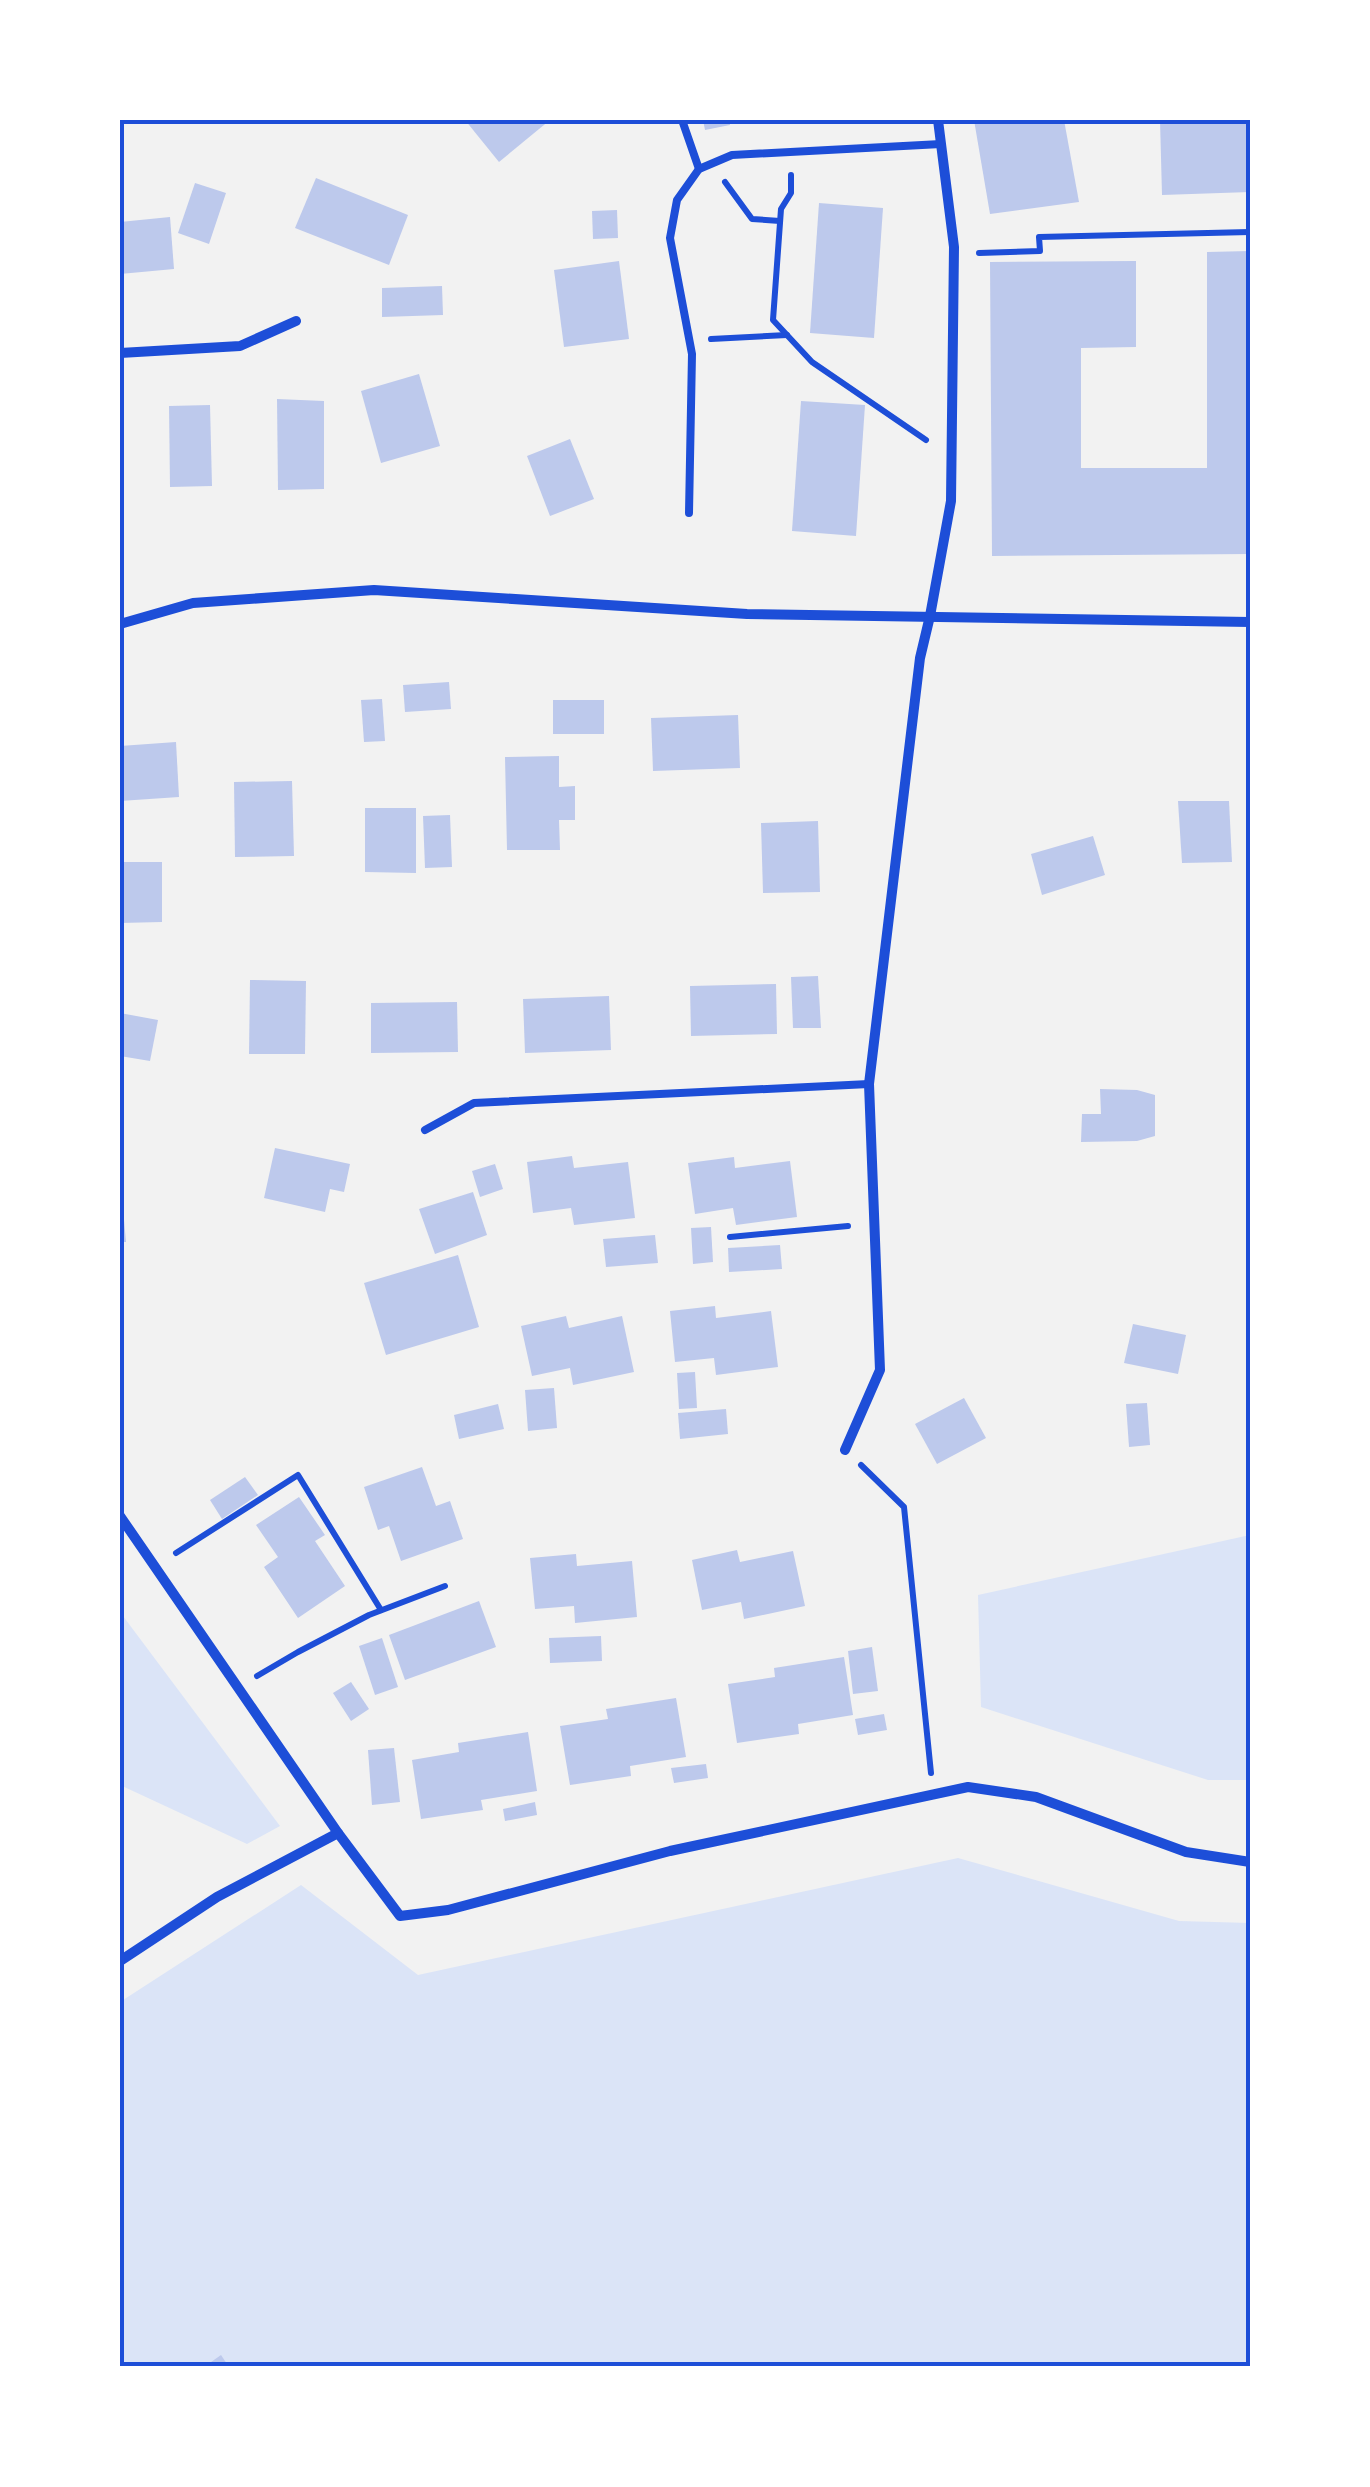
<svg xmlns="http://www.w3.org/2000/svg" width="1370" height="2487" viewBox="0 0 1370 2487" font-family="'Fira Sans Condensed',sans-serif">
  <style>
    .green { fill: #dbe4f7 }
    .building { fill: #bdc9ec }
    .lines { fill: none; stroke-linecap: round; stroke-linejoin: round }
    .path { stroke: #1d4ed8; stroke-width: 6 }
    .service { stroke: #1d4ed8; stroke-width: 8 }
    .minor { stroke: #1d4ed8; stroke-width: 10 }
    .neatline { fill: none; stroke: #1d4ed8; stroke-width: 4 }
  </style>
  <rect width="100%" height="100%" fill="#f2f2f2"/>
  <g class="green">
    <path d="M1250,1535v245h-42l-227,-73 -3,-112z"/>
    <path d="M120,1612l160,214 -33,18 -127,-59z"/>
    <path d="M958,1858l221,63 71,2v444h-1130v-365l181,-117 117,90z"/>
  </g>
  <g class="building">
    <path d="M465,120h85l-51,42z"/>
    <path d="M703,120h26l1,5 -25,5z"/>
    <path d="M974,120h90l15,82 -89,12z"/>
    <path d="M1160,120h90v72l-88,3z"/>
    <path d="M316,178l92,37 -19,50 -94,-37z"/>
    <path d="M195,183l31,10 -17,51 -31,-11z"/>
    <path d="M819,203l64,5 -9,130 -64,-5z"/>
    <path d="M617,210l1,28 -25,1 -1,-28z"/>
    <path d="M170,217l4,52 -54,5v-52z"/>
    <path d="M1250,251v303l-258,2 -2,-294 146,-1v86l-55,1v120h126v-216z"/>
    <path d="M619,261l10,78 -65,8 -10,-77z"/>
    <path d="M442,286l1,29 -61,2v-29z"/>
    <path d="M419,374l21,72 -59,17 -20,-72z"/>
    <path d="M277,399l47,2v88l-46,1z"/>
    <path d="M801,401l64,4 -9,131 -64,-5z"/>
    <path d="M210,405l2,81 -42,1 -1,-81z"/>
    <path d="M570,439l24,60 -44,17 -23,-60z"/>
    <path d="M449,682l2,27 -46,3 -2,-27z"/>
    <path d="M382,699l3,42 -21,1 -3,-42z"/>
    <rect x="553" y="700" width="51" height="34"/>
    <path d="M738,715l2,53 -87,3 -2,-53z"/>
    <path d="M176,742l3,55 -59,4v-55z"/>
    <path d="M559,756v31l16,-1v34h-16l1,30h-53l-2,-93z"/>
    <path d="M292,781l2,75 -59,1 -1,-75z"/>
    <path d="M1178,801h51l3,61 -50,1z"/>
    <path d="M365,808h51v65l-51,-1z"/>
    <path d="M450,815l2,52 -27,1 -2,-52z"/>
    <path d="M818,821l2,71 -57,1 -2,-70z"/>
    <path d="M1093,836l12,39 -63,20 -11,-41z"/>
    <path d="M120,862h42v60l-42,1z"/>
    <path d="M818,976l3,52h-28l-2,-51z"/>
    <path d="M250,980l56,1 -1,73h-56z"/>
    <path d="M776,984l1,50 -86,2 -1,-50z"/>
    <path d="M609,996l2,54 -86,3 -2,-54z"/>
    <path d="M457,1002l1,50 -87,1v-50z"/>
    <path d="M120,1013l38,7 -8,41 -30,-5z"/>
    <path d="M1100,1089l37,1 18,5v41l-18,5 -56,1 1,-28h19z"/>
    <path d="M275,1148l75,16 -6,28 -14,-3 -5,23 -61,-14z"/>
    <path d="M572,1156l2,12 54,-6 7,56 -61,7 -3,-17 -38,5 -6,-51z"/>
    <path d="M734,1157l1,11 55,-7 7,56 -61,8 -3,-17 -38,6 -7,-51z"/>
    <path d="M495,1164l8,25 -23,8 -8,-26z"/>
    <path d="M473,1192l14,43 -52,19 -16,-45z"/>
    <path d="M123,1208l3,34h-6v-33z"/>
    <path d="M711,1227l2,35 -20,2 -2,-36z"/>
    <path d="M655,1235l3,28 -52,4 -3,-28z"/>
    <path d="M780,1245l2,24 -53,3 -1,-24z"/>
    <path d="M458,1255l21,72 -93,28 -22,-72z"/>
    <path d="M715,1306l1,12 55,-7 7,56 -62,8 -2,-17 -39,4 -5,-51z"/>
    <path d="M566,1316l3,12 53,-12 12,56 -61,13 -3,-17 -38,8 -11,-50z"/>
    <path d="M1133,1324l53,11 -8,39 -54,-11z"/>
    <path d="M695,1372l2,36 -18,1 -2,-36z"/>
    <path d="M554,1388l3,40 -29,3 -3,-41z"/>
    <path d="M964,1398l22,40 -49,26 -22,-40z"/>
    <path d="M1147,1403l3,42 -21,2 -3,-43z"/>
    <path d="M498,1404l6,25 -45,10 -5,-24z"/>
    <path d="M726,1409l2,25 -48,5 -2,-26z"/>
    <path d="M422,1467l14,39 14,-5 13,38 -62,22 -12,-35 -11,4 -14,-43z"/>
    <path d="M245,1477l13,18 -36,24 -12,-19z"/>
    <path d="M299,1497l26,38 -10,6 30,45 -47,32 -34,-51 14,-10 -22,-32z"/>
    <path d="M737,1550l3,12 53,-11 12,55 -61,13 -3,-17 -39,8 -10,-50z"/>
    <path d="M576,1554l1,12 55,-5 5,56 -62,6 -1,-17 -39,3 -5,-51z"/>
    <path d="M479,1601l17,46 -91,33 -16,-45z"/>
    <path d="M601,1636l1,25 -52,2 -1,-25z"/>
    <path d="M382,1638l16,49 -23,8 -16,-49z"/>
    <path d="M872,1647l6,44 -25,3 -5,-43z"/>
    <path d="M844,1657l9,58 -55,9 1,10 -62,9 -9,-59 47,-7 -1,-9z"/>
    <path d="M351,1682l18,27 -18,12 -18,-28z"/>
    <path d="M676,1698l10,59 -56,9 1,10 -61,9 -10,-59 48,-7 -2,-10z"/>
    <path d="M884,1714l3,16 -29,5 -3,-16z"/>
    <path d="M528,1732l9,59 -56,9 2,10 -62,9 -9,-59 47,-8 -1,-9z"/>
    <path d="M394,1748l6,54 -28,3 -4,-55z"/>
    <path d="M706,1764l2,14 -34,5 -3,-15z"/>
    <path d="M535,1802l2,13 -32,6 -2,-12z"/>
    <path d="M221,2355l8,12h-25z"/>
  </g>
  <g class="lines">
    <g class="path">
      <path d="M791,175v18l-10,16 -8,111 39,42 114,78"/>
      <path d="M725,182l27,37 28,2"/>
      <path d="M979,253l61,-2 -1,-14 211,-5"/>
      <path d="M711,339l76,-4"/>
      <path d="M730,1237l118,-11"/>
      <path d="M861,1465l43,42 27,266"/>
      <path d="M176,1553l122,-78 83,135"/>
      <path d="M257,1676l41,-24 71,-37 76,-29"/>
    </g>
    <g class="service">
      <path d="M682,120l17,49"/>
      <path d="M689,513l3,-159 -22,-116 7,-38 22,-31 33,-14 209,-11"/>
      <path d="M425,1130l49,-27 395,-19"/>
    </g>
    <g class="minor">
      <path d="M120,353l120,-7 56,-25"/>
      <path d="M120,624l73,-21 181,-13 373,24 503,8"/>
      <path d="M845,1450l35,-80 -11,-286 51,-426 10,-42 21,-115 3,-254 -16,-127"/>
      <path d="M120,1516l218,317 62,83 48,-6 222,-59 298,-64 68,10 150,55 64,10"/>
      <path d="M120,1961l97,-64 121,-64"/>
    </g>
  </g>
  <rect width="1370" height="2487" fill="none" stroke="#ffffff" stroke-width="245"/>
  <rect x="122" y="122" width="1126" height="2242" class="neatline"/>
</svg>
